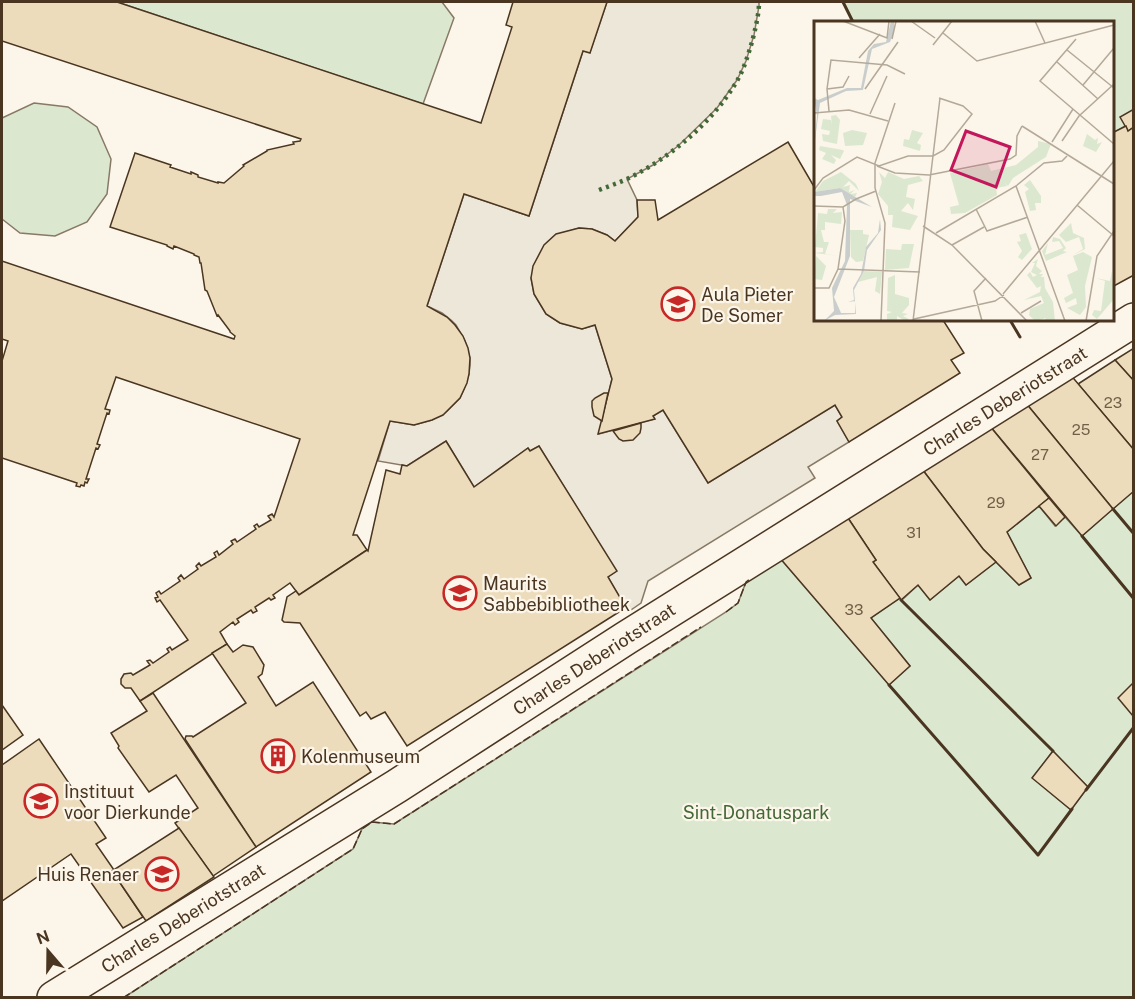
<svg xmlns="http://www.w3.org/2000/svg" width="1135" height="999" viewBox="0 0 1135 999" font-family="'Public Sans',sans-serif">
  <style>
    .green { fill: #dce7d0; stroke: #887966; stroke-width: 1.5; fill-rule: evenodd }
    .parking { fill: #ede7d9; stroke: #887966; stroke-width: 1.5 }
    .building { fill: #ecdcbc; stroke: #4a3520; stroke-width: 1.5 }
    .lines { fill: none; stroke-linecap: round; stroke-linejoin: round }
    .street-casing { stroke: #4a3520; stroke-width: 36 }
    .street { stroke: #fbf6e9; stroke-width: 33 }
    .hedge { stroke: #436837; stroke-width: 4.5; stroke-dasharray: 3 4.5; stroke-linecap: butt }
    .fence { stroke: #4a3520; stroke-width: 1.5; stroke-dasharray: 8 3; stroke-linecap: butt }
    .wall { stroke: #4a3520; stroke-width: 3 }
    .labels { text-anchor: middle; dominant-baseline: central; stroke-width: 4.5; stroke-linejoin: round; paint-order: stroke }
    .number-label { font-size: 15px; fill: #725f47 }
    .poi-label { font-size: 18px; fill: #4a3520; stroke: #fbf6e9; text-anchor: start }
    .street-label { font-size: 18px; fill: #4a3520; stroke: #fbf6e9 }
    .park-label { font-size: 18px; fill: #436837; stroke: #fbf6e9 }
    .inset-road { fill: none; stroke: #b4a999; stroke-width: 1.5 }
    .view { fill: #c2185b; fill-opacity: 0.15; stroke: #c2185b; stroke-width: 3 }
    .inset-edge { fill: none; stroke: #4a3520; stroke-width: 3 }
  </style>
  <rect width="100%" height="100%" fill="#fbf6e9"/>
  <g class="green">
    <path d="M117,2h325l12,16 -31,86z"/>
    <path d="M843,2h290v125l-8,-1 -12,7 -1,-111h-259z"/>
    <path d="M34,103l34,4 29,20 14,32 -4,35 -20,28 -32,14 -35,-3 -18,-14v-101z"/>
    <path d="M1133,491v506l-1010,1 230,-149 9,-20 10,-7 22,2 332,-212 12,-9 8,-21 33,-25 110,128 21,-19 -39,-48 29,-20 2,2 16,-15 12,15 29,-24 7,9 30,-23 23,23 12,-7 -24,-46 32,-26 16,20 10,-9 17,19zM1053,751l35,36 -17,23 -38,-32z"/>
  </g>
  <path class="parking" d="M607,2h152v4l-5,29 -8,26 -9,19 -20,28 -39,38 -25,19 -26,14 10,21 1,17 -23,24 -8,-6 -15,-6 -13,-1 -23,7 -25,43 3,16 12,20 14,9 22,6 13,-4 17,54 -13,55 55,-15 -1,-3 10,-6 45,73 127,-78 7,12 -5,4 12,21 -41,25 7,11 -167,103 -7,22 -13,9 -20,-35 8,-6 -77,-125 -9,5 -2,-3 -54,39 -28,-46 -39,25 -29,-5 12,-40 24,4 18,-5 15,-9 13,-13 4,-9 5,-15 1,-9v-7l-5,-17 -9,-16 -5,-5 -9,-7 -15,-7 37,-112 65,22 54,-165 7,1z"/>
  <g class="building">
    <path d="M2,2h115l364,121 31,-96 -6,-2 7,-23h94l-17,51 -7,-2 -54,165 -65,-22 -37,112 20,11 8,8 8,11 5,12 2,10 -1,16 -2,9 -7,15 -17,17 -11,5 -18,5 -24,-4 -37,114h4l10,15 -68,45 -9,-12 -17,12 2,3 -4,2 -2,-2 -14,9 2,4 -4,2 -2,-3 -14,9 2,3 -4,3 -2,-3 -13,10 7,12 -87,57 -9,-13h-6l-4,-4v-5l3,-5 7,-1 2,2 17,-10 -3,-4 3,-1 3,3 16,-11 -2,-3 3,-2 2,3 16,-10 -28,-40 -3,2 -2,-4 3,-1 -2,-4 3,-2 2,3 19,-13 -2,-3 3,-3 3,4 14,-10 -2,-3 3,-3 2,3 15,-9 -2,-4 3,-2 2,4 14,-11 -2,-3 4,-2 2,3 19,-13 -2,-3 3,-2 2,3 12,-7 -3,-4 4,-2 2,3 26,-78 -184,-62 -11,32 5,1 -1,4 -2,-1 -10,31 3,1 -2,4 -2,-1 -10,31h3l-2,4 -2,-1 -1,4 -3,-1 -1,2 -4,-1 1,-3 -75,-25v-97l6,-20 -6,-2v-78l232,78 1,-3 -5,-4v-1l-12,-16 -1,1 -10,-25 -2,-1 -4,-27h-1l-1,-6 -5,-2v-1l-20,-8 -1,3 -6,-3v-1l-57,-18 25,-74 36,12 -1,2 21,7v-2l7,3v2l20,6v-1l6,1 20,-17 -1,-1 24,-14v-1l27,-6 -1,-2 7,-1 1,-2 -299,-98z"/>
    <path d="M1134,109v18l-6,4 -8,-14z"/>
    <path d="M1126,126l2,5 6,-4v148l-22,12v-154z"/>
    <path d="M788,142l28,48v130h127l21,33 -13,7 9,13 -111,69 -12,-21 5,-4 -7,-12 -127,78 -45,-73 -10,6 2,3 -57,15 14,-55 -17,-54 -13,4 -22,-6 -14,-9 -12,-20 -3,-16 2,-12 11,-21 12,-11 23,-6 13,1 15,6 8,6 23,-24 -1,-17h18l3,20z"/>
    <path d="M1134,348v33l-19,-21z"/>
    <path d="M1115,360l19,21v69l-56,-66z"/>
    <path d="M1069,373l65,77v41l-21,18 -88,-107z"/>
    <path d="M604,393h4l-6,28 -8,-5 -2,-9v-6l3,-3z"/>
    <path d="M1025,402l88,107 -31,27 -93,-111z"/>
    <path d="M641,423v5l-1,5 -7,7 -10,1 -4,-2 -6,-8z"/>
    <path d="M989,425l60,73 -42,34 24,46 -12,7 -36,-36 -61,-80z"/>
    <path d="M446,441l28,46 54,-39 2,3 9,-5 78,125 -9,6 17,29 -6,4v2l-212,134 -22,-34 -14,7 -5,-7 -6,4 -60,-93 -16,-1 -2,-2 5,-23 9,-6 3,4 68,-45 1,1 18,-81 14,4 2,-9 5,1z"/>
    <path d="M922,469l61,80 13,13 -30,23 -7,-9 -29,24 -12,-15 -17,15 -28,-38 3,-2 -30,-45z"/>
    <path d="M1049,498l16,19 -9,9 -17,-20z"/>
    <path d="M846,515l30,45 -3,2 27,36 -29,20 39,48 -21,19 -110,-128z"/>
    <path d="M227,644l6,8 10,-7 10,2 11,18 -2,9 -4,3 18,29 37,-24 58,90 -115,75 -71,-108 1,-3h6l1,1 53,-34 -34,-50z"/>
    <path d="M1134,682v34h-1l-15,-18z"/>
    <path d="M153,693l103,154 -43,29 -38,-53 23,-15 -22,-33 -27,17 -31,-44 1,-2 -8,-13 36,-22 -7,-10z"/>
    <path d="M2,705l21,30 -21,15z"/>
    <path d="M39,739l67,99 -10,6 18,26 -2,1 31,46 -20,11 -52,-74 -69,47v-136z"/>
    <path d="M1053,751l35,36 -17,23 -39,-32z"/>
    <path d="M179,828l35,49 -68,44 -34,-50z"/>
  </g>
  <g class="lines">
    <g class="street-casing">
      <path id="street" d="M54,998l343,-212 229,-148 508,-318"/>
    </g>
    <use href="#street" class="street"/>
    <path class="hedge" d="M599,190c10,-4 20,-7 30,-12 42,-21 84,-56 108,-97 7,-12 11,-26 15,-39 3,-12 7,-27 7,-40"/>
    <g class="fence">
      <path d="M726,612l12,-9 8,-21 4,-3"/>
      <path d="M123,998l230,-149 9,-20 10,-7 22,2 307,-197"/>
    </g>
    <g class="wall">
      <path d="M843,2l10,20"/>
      <path d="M1010,320l10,17"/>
      <path d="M1113,509l21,25"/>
      <path d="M1082,536l52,63"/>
      <path d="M901,600l152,151"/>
      <path d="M889,685l149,170 34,-46"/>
      <path d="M1086,790l48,-63"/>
    </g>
  </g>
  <defs>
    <g id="university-ring" transform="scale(1.725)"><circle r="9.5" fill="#fbf6e9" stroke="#c62828" stroke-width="1.5"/><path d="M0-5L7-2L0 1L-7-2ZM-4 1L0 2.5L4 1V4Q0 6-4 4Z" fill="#c62828"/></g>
    <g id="building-ring" transform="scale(1.725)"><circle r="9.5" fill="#fbf6e9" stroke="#c62828" stroke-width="1.5"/><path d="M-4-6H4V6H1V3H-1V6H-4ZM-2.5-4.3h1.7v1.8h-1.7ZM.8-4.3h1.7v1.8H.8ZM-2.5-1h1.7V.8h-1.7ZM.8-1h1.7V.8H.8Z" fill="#c62828"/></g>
  </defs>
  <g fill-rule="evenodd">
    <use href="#university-ring" x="678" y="304"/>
    <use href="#university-ring" x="460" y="593"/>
    <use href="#building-ring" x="278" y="756"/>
    <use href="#university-ring" x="41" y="801"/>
    <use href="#university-ring" x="162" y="874"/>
  </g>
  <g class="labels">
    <g class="number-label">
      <text x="1113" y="402">23</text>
      <text x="1081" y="429">25</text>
      <text x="1040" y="454">27</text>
      <text x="996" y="502">29</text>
      <text x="914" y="532">31</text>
      <text x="854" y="609">33</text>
    </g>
    <g class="poi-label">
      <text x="701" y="294">Aula Pieter<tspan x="701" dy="21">De Somer</tspan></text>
      <text x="483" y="583">Maurits<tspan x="483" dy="21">Sabbebibliotheek</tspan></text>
      <text x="301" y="756">Kolenmuseum</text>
      <text x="64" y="791">Instituut<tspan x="64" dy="21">voor Dierkunde</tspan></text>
      <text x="139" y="874" text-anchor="end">Huis Renaer</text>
    </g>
    <g class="street-label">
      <text transform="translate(1005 401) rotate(-32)">Charles Deberiotstraat</text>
      <text transform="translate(594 659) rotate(-33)">Charles Deberiotstraat</text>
      <text transform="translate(183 918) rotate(-32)">Charles Deberiotstraat</text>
    </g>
    <g class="park-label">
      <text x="756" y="812">Sint-Donatuspark</text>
    </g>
  </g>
  <g transform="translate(814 21)">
    <rect width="300" height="300" fill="#fbf6e9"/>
    <path d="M22,94l4,5 -3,24 -14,-3 -1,-7 7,1 1,-4 -9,-2 2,-10 8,1 1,5 -1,-9zM38,109l15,3 -4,12 -18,1 -2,-13zM98,109l11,3 -6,10 4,2 -1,6 -17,-5 1,-7 5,1zM273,113l8,6 3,-2 -1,6 5,-2 -6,10 -13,-6zM224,120l13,3 -5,13 -33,21 -5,8 -3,-3 2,3 -11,2 1,7 -32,18 -14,1 -1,-7 9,-2 -9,-32 38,-9 3,7 25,-6 22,-18zM6,125l23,4 1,1 -4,8 -9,-4 5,5 -2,4 -12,-5 4,-6 -7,-3zM27,151l15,12 3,7 -10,-10 -6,6 7,-2 -1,7 6,-2 -5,4 7,-1 -3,6 -14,-11 -25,4 8,-11zM65,151l6,6 3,-6 16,7 15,-3 4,5 -15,4 -2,12 9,2 -2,11 -5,-7 -7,8 17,5 -8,14 -18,-3 1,-12h-5v-9l-10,-12 4,-12zM216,159l11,16v7h-6l1,7 -6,1 -5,-19 4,-3 -5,-4zM14,188h9l-4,4 9,-1 -1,12 -16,-2v8h-4l3,12h5l-4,12 15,2 -26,-3 9,-1v-4l-8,-1 3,-34 9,1zM257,202l2,10 11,5 1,11 -12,6 10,-6 -4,-12 -13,5 -7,-7zM36,209h13v4l6,1 -6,26 -7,1 -5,-5zM212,212l6,16 -10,11 -4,-3 4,-6 -5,-9 4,-1 -2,-6zM239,216l7,2 6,9 -3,3 4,1 -21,9 -4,-10 6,-8 -3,12 18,-7 -4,-7 -7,1zM88,223h12l-5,24 -24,2 1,-21 15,1zM269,231l9,5 -7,29 1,21 -6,8 -13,-7 10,-4 -1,-6 -10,5 -2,-5 9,-5 -6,-18 11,-5 -5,-14zM2,235l10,10 -4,14 -8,-1zM224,238l-2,7 6,5 -3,3h4l-2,3h3l1,11 8,14 2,19h-11l2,-3 -11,3 -6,-6 1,-6 14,-6 -3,-7 -17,4 16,-8 1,-6 -4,2 -10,-13 3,-3 3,5 4,-2 -6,-3 4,-9h-3zM50,250l18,1 -2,22 -5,-3 2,-14 -19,5zM298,250l2,28 -17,20 -5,-4 2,-5 7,1 4,-30 -9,-3 14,3zM81,254v19l14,4v7l-7,8 6,1 -5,2 6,3 -4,2 -8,-5v5l-10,-1v-6l5,-2 -5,-1 1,-33z" fill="#dce7d0"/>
    <path d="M77,0h3v11l-4,10 -18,7 -9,41 -17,1 -26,12 -6,44 3,-31 -3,-18 4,2 29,-12h14l7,-37 6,-7 12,-2zM26,167l32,19 -22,-8v57l-16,41 7,16h14v-12l-7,1 6,-2 -1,-12 8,-14 5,-27 12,-14 2,-14 1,11 -14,20 -3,21 -10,19 2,24 -21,1 -11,6 10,-10 -2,-23 13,-27 2,-56 -5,-13 -21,4h-7v-4z" fill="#c9cecd"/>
    <path class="inset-road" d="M29,0l44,17 2,-17M97,0l24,17M221,0l10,22M129,12l34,28 137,-36M78,18l4,-18M262,18l-36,42 74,63M119,24l19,-24M253,29l47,38M45,37l21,-24M243,41l41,37M269,64l31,-37M13,68l16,-2 6,-11M51,68l33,-47M15,90l-2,-22 4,-29 56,5 18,9M0,92l35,-3 39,11M56,93l17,-38M208,105l92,58M248,120l17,-25 35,-32M238,121l21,-33M63,145l18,7 34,2 81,-16 6,-4 1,-19 5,-10M202,165l49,135M0,169l9,-12 34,-21 22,9 29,-10h25l11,-6 28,-36 -9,-8 -24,-8M42,178l20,-8M263,184l37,31M0,185l29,1 13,-8M162,188l11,22 41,-14M109,205l29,19 75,76M122,212l80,-47 28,-23 18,-2 5,-5M138,224l32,-18M24,248l82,3M0,267h15l9,-19 7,-48 -2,-14M189,273l111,-133M207,292l20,-12M100,298l81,-18 9,-6M67,300l4,-98 -10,-35v-25l20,-60M99,300l27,-223M168,300l-8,-30 12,-13M272,300l11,-65 17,-25"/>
    <path class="view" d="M152,110l44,16 -14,40 -45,-17z"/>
    <rect width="300" height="300" class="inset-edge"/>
  </g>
  <rect width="1135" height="999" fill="none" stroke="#4a3520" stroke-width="6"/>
  <g transform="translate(48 951) rotate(340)" stroke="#fbf6e9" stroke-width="4.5" paint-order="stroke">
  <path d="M0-4.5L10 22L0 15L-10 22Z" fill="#4a3520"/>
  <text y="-9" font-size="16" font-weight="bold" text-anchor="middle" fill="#4a3520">N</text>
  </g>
</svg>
